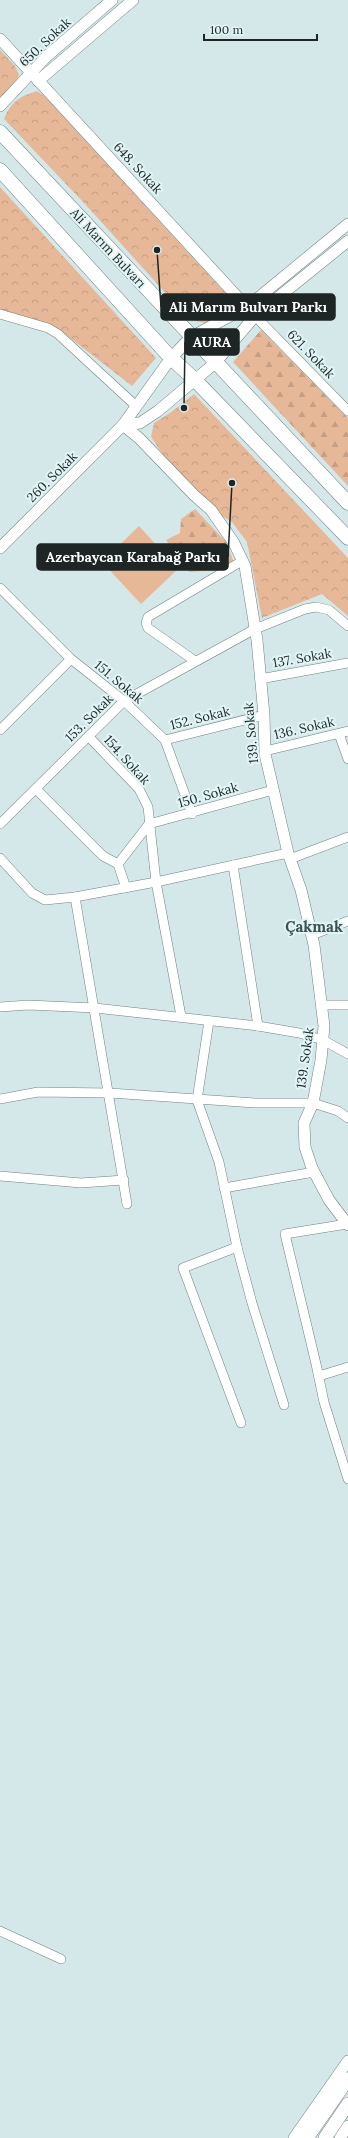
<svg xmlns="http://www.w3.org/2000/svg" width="348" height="2138" viewBox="0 0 348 2138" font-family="Lora,serif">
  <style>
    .forest { fill: url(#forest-firs) }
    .park { fill: url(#park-crowns) }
    .pitch { fill: #e6b898 }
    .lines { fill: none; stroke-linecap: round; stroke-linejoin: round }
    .minor-casing { stroke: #708182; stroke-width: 10 }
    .tertiary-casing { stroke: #708182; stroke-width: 12 }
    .secondary-casing { stroke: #708182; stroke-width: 14 }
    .primary-casing { stroke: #708182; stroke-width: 15 }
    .minor { stroke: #fff; stroke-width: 9 }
    .tertiary { stroke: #fff; stroke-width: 11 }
    .secondary { stroke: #fff; stroke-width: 13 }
    .primary { stroke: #fff; stroke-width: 14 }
    .labels { text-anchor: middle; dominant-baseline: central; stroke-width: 4; stroke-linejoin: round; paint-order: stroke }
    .street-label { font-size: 13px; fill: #1e2525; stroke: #e2f5f6 }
    .quarter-label { font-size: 15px; font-weight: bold; fill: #3f4f50; stroke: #e2f5f6 }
    .leader { fill: none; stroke: #1e2525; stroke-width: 1.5 }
    .callout-dot { fill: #1e2525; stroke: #e2f5f6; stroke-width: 1.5 }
    .callout { fill: #1e2525; stroke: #1e2525; stroke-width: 1.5 }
    .callout-label { font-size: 14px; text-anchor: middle; font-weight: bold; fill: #fff }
  </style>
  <defs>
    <pattern id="forest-firs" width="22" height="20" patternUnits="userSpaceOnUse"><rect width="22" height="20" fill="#e6b898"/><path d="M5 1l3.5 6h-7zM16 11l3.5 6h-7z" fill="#c59e83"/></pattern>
    <pattern id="park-crowns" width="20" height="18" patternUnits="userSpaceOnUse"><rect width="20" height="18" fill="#e6b898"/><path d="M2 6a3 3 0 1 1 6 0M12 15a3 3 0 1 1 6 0" fill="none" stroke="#c59e83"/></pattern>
  </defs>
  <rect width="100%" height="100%" fill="#d5e8e9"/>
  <g class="forest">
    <path d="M261,330l87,88v68l-115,-124z"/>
    <path d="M195,509l32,34 7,20 -13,7 -32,2 -23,-32 14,-7 1,-14z"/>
  </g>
  <g class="park">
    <path d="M0,50l15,16 4,9 -5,11 -14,13z"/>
    <path d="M37,91l9,6 183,200 3,9 -26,17 -16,-3 -105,-116 -81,-85c7,-17 16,-23 33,-28z"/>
    <path d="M0,187l156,171 -24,28 -72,-56 -60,-19z"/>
    <path d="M194,394l154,164v58l-26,-22 -60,24 -15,-76 -15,-20 -21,-12 -47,-54 -13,-19 3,-14 16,-10z"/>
  </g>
  <path class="pitch" d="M139,526l39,43 -37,35 -39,-42z"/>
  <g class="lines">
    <g class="minor-casing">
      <g id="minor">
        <path d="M0,314l48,14 10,6 78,72"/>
        <path d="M255,316l93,95"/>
        <path d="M0,588l71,71 53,42 41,39 27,74"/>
        <path d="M195,661l-47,-33 -2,-5 2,-6 94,-56"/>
        <path d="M260,679l88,-16"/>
        <path d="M0,730l71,-71"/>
        <path d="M339,734l9,25"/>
        <path d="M89,737l50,52 9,18 8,75 25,134"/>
        <path d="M165,740l99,-25"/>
        <path d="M265,751l83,-20"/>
        <path d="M36,789l67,67 15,8 8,24"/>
        <path d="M0,824l124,-123 131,-72 50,-20 11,-2 13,3 19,16"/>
        <path d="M149,824l124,-34"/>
        <path d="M0,858l32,35 13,7 30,-3 81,-15 132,-29"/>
        <path d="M290,859l58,-22"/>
        <path d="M118,864l31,-40"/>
        <path d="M233,865l25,161"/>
        <path d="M75,897l52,307"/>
        <path d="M312,935l36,-14"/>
        <path d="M322,1005h26"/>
        <path d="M0,1007l28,-2 67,3 163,18 41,7 24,7 25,14"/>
        <path d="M209,1021l-12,79 22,62 18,85 15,56 32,102"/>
        <path d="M0,1099l38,-7 72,1 145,10h58l25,8 10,7"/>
        <path d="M0,1176l81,7 43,-3"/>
        <path d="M224,1188l90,-16"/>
        <path d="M347,1224l-62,10 31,130 8,38 24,77"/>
        <path d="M237,1247l-54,21 58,155"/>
        <path d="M319,1376l29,-9"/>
        <path d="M0,1931l61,28"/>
      </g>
    </g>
    <g class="tertiary-casing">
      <g id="tertiary">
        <path d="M0,39l255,277"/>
        <path d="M38,81l95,-81"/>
        <path d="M0,106l47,-50 65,-56"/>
        <path d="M123,425l16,13 55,57 17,15 23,33 11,23 12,74 7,75 1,39 23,99 13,37 13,55 10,81 -3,34 -8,43 -9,20 1,24 7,21 17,32 19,25"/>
        <path d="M123,425l17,-2 18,-12 57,-48 40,-47 93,-75"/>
        <path d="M0,548l123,-123 48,-67 20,-21 56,-30 101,-83"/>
        <path d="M294,2138l54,-77"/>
        <path d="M340,2138l8,-12"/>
      </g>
    </g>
    <g class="secondary-casing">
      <g id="secondary">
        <path d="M307,2138l41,-59"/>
        <path d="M325,2138l23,-34"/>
      </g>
    </g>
    <g class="primary-casing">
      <g id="primary">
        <path d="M0,132l348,371"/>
        <path d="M0,170l171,188 23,21 154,159"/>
      </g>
    </g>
    <use href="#minor" class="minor"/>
    <use href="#tertiary" class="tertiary"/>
    <use href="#secondary" class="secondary"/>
    <use href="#primary" class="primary"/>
  </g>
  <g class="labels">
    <g class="street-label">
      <text transform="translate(45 42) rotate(-43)">650. Sokak</text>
      <text transform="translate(138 168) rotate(47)">648. Sokak</text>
      <text transform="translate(108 248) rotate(47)">Ali Marım Bulvarı</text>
      <text transform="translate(311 354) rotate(46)">621. Sokak</text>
      <text transform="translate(52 477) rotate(-45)">260. Sokak</text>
      <text transform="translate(302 658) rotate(-10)">137. Sokak</text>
      <text transform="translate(119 682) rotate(40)">151. Sokak</text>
      <text transform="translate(89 718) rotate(-45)">153. Sokak</text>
      <text transform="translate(200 718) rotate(-14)">152. Sokak</text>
      <text transform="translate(304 728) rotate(-13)">136. Sokak</text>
      <text transform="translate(251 733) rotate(-95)">139. Sokak</text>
      <text transform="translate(127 760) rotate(48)">154. Sokak</text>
      <text transform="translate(208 795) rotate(-16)">150. Sokak</text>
      <text transform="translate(305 1058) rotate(-82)">139. Sokak</text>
    </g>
    <g class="quarter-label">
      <text x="314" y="926">Çakmak</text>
    </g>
  </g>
  <path class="leader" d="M157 250L161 307M184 408L185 342M232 483L228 557"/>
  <g class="callout-dot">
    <circle cx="157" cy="250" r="4"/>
    <circle cx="184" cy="408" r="4"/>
    <circle cx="232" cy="483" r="4"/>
  </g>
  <g class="callout">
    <rect x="161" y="294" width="174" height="26" rx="4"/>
    <rect x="185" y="329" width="54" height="26" rx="4"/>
    <rect x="37" y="544" width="191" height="26" rx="4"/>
  </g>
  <g class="callout-label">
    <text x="248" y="312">Ali Marım Bulvarı Parkı</text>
    <text x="212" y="347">AURA</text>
    <text x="133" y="562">Azerbaycan Karabağ Parkı</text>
  </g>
  <path d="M204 34v6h113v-6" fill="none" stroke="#1e2525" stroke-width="2"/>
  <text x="210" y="34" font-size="12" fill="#1e2525" stroke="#e2f5f6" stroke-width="3" paint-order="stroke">100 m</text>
</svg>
